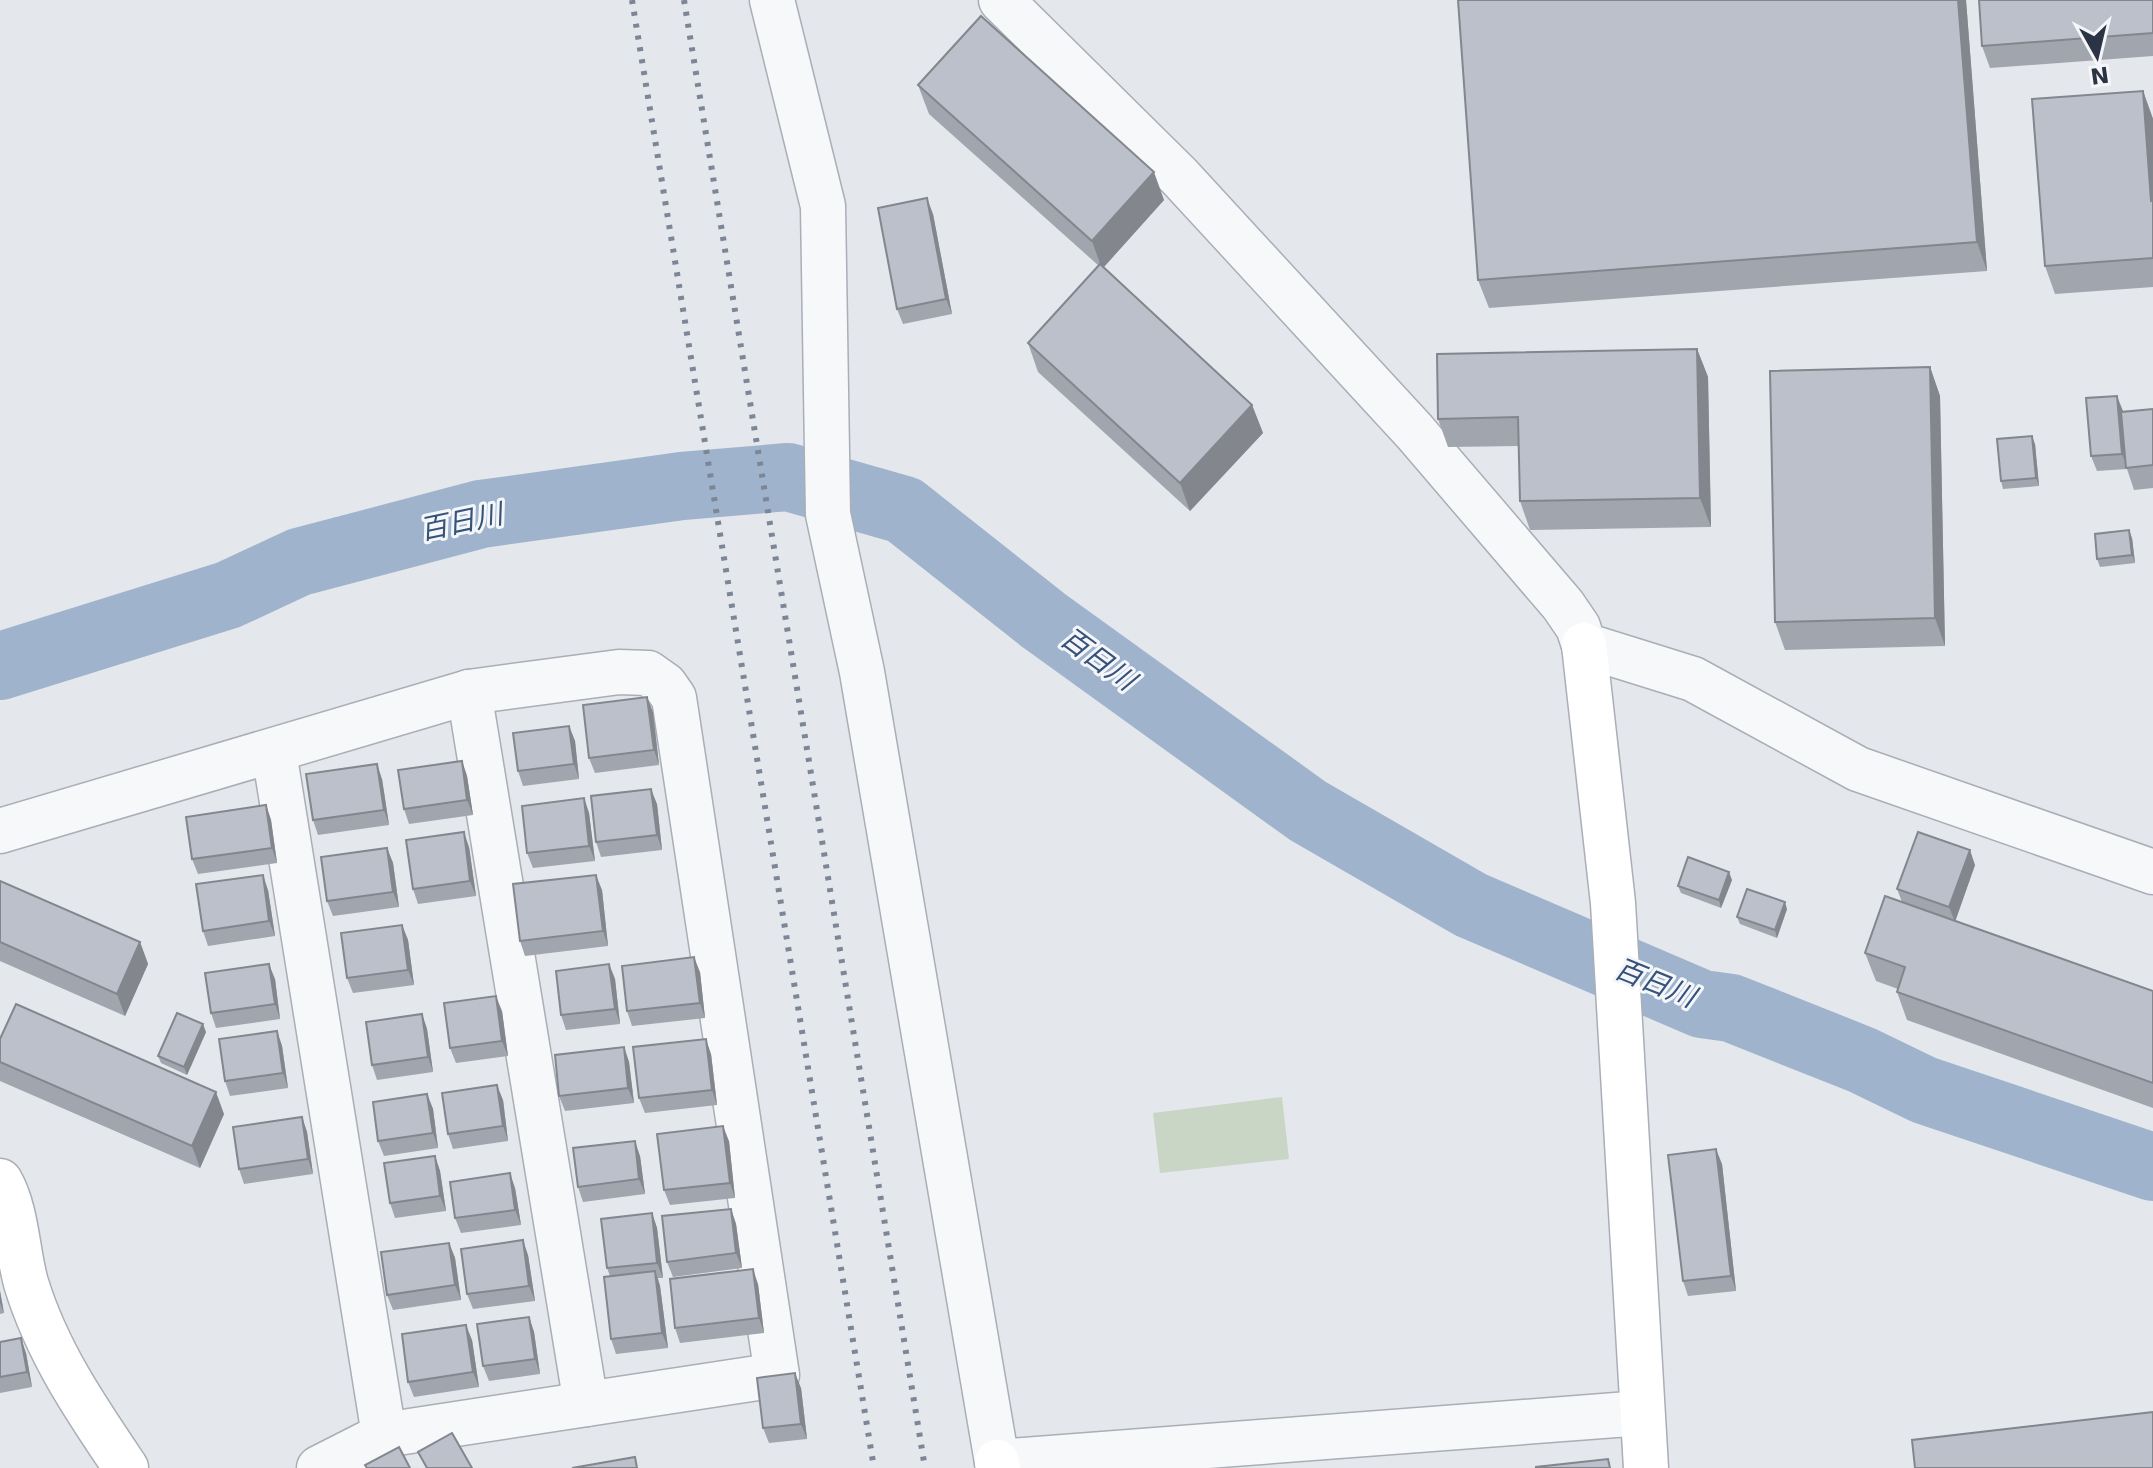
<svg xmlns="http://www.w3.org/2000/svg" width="2153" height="1468" viewBox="0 0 2153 1468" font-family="'DejaVu Sans','Noto Sans JP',sans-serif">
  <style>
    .park { fill: #c9d6c5 }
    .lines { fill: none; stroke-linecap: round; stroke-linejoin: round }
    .river { stroke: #9fb4cc; stroke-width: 68 }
    .street-casing { stroke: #a9aeb7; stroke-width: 47 }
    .secondary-casing { stroke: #a9aeb7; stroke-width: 47 }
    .street { stroke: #f7f8fa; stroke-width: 44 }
    .secondary { stroke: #fff; stroke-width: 44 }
    .rail { stroke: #7d8696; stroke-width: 6; stroke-dasharray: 4 8; stroke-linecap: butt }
    .wall { fill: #a1a5ae }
    .shaded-wall { fill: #83868d }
    .building { fill: #bbc0ca; stroke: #83868d; stroke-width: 2 }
    .labels { text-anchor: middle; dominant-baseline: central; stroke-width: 6; stroke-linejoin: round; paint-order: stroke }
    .water-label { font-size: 28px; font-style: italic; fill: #34527a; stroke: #f4f6f9 }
  </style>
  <rect width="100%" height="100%" fill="#e4e7ec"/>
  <path class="park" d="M1282,1097l7,62 -129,14 -7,-60z"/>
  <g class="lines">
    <path class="river" d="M0,666l228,-71 71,-33 182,-48 201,-28 106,-9 116,33 139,110 265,191 163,94 231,99 29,4 131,52 62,30 229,77"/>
    <g class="street-casing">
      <g id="street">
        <path d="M772,0l51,206 5,308 34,158 135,790 645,-49"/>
        <path d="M1001,0l178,176 235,255 149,174 15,22 6,18 109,34 165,90 295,103"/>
        <path d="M469,692l117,712"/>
        <path d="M274,752l110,683"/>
        <path d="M0,831l469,-139 150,-20 29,1 17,12 9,13 103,677 -393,60 -65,33"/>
      </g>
    </g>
    <g class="secondary-casing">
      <g id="secondary">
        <path d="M1584,645l29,258 33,565"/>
        <path d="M0,1181c17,29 17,70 26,102 21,69 60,126 100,185"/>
        <path d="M997,1462l1,6"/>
      </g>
    </g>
    <use href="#street" class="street"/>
    <use href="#secondary" class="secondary"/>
    <g class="rail">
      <path d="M632,0l242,1468"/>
      <path d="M684,0l241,1468"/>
    </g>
  </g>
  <g class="wall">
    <path d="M1458,0h508l21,271 -498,37 -11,-28z"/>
    <path d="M2153,0v56l-163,12 -8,-22z"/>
    <path d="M918,85l246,115 -60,67 148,138 11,28 -73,78 -152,-139 -10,-29 71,-77 -170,-152z"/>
    <path d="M2143,91l10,28v168l-98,7 -10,-28z"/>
    <path d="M933,214l19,100 -49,10 -6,-15z"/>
    <path d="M1697,349l11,28 3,150 -181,3 -10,-29 -1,-55 -71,1 -10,-28z"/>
    <path d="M1930,367l10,29 5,250 -160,4 -10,-28z"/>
    <path d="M2153,409v79l-19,2 -7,-21 -30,2 -6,-15z"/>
    <path d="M2035,444l4,42 -36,3 -2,-8z"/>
    <path d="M2132,538l3,25 -35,4 -3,-8z"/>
    <path d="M653,712l6,53 -64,8 -6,-15z"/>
    <path d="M569,726l6,15 4,38 -56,7 -5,-15z"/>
    <path d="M462,761l5,15 6,39 -64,9 -5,-15z"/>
    <path d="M382,779l7,46 -71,10 -5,-15z"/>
    <path d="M584,798l5,15 6,48 -62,7 -6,-15z"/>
    <path d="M657,804l5,46 -61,7 -5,-15z"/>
    <path d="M266,805l5,15 6,43 -79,11 -6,-15z"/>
    <path d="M469,847l7,49 -58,8 -5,-15z"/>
    <path d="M387,848l6,15 6,44 -66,9 -6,-15z"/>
    <path d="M1975,865l-20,56 198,70v117l-246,-88 -10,-28 1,-3 -22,-8 -11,-28 37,-51 -5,-13z"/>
    <path d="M1732,880l-11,28 -40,-15 -3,-7z"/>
    <path d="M0,881l140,61 8,22 -23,52 -125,-55z"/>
    <path d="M268,890l7,46 -67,10 -5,-15z"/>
    <path d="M602,890l6,56 -83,10 -5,-15z"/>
    <path d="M1787,909l-10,29 -37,-14 -3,-7z"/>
    <path d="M402,925l6,15 6,45 -61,8 -6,-15z"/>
    <path d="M609,964l6,15 5,45 -54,6 -5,-15z"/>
    <path d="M700,972l5,46 -73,8 -5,-15z"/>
    <path d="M275,979l5,40 -64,9 -5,-15z"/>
    <path d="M502,1011l6,45 -52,7 -6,-15z"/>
    <path d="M422,1014l5,15 6,43 -56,8 -5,-15z"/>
    <path d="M277,1031l5,15 6,42 -58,8 -5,-15z"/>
    <path d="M206,1032l-19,43 -26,-12 -3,-7z"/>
    <path d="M0,1039l224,75 -24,54 -200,-87z"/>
    <path d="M624,1047l5,15 5,41 -69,8 -6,-15z"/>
    <path d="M711,1054l6,51 -72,8 -6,-15z"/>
    <path d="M427,1094l6,15 5,39 -54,8 -6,-15z"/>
    <path d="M503,1100l5,41 -55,8 -5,-15z"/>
    <path d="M302,1117l5,15 6,42 -69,10 -5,-15z"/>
    <path d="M729,1141l6,57 -65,7 -6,-15z"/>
    <path d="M435,1156l5,15 6,40 -51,7 -5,-15z"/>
    <path d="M640,1156l5,38 -62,8 -5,-15z"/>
    <path d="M1722,1164l14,127 -48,5 -5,-15z"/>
    <path d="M515,1188l6,37 -60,8 -6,-15z"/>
    <path d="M731,1209l5,15 6,44 -69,9 -6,-15z"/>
    <path d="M652,1213l5,15 6,50h-5l2,8 8,62 -52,6 -5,-15 -1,-63 -3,-8z"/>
    <path d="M449,1243l6,15 6,42 -68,10 -6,-15z"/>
    <path d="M528,1255l7,46 -62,8 -6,-15z"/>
    <path d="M758,1284l6,49 -84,10 -5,-15z"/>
    <path d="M0,1291l4,22 -4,1z"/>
    <path d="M529,1317l5,15 6,42 -51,7 -6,-15z"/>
    <path d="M472,1340l7,47 -65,10 -6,-15z"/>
    <path d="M0,1342l26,11 6,34 -32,6z"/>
    <path d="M801,1388l6,51 -38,4 -6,-15z"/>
  </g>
  <g class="shaded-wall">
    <path d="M1958,0h8l21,271 -10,-29z"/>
    <path d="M2143,91l10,28v86l-2,-4z"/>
    <path d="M1154,172l10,28 -62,69 -10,-28z"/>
    <path d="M927,198l6,16 19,100 -6,-15z"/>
    <path d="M1697,349l11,28 3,150 -11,-29z"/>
    <path d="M1930,367l10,29 5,250 -10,-28z"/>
    <path d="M2117,396l6,15 5,58 -6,-15z"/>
    <path d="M1252,405l11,28 -73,78 -10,-28z"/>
    <path d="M2032,436l3,8 4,42 -3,-8z"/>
    <path d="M2129,530l3,8 3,25 -3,-8z"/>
    <path d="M647,697l6,15 6,53 -5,-15z"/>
    <path d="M569,726l6,15 4,38 -5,-15z"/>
    <path d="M462,761l5,15 6,39 -6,-15z"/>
    <path d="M377,764l5,15 7,46 -5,-15z"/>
    <path d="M651,789l6,15 5,46 -5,-15z"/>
    <path d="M584,798l5,15 6,48 -6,-15z"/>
    <path d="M266,805l5,15 6,43 -5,-15z"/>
    <path d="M464,832l5,15 7,49 -6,-15z"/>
    <path d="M387,848l6,15 6,44 -6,-15z"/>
    <path d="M1970,850l5,15 -20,57 -6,-15z"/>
    <path d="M1729,872l3,8 -11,28 -2,-8z"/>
    <path d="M263,875l5,15 7,46 -6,-15z"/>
    <path d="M596,875l6,15 6,56 -5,-15z"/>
    <path d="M1785,902l2,7 -10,29 -2,-8z"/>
    <path d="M402,925l6,15 6,45 -6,-15z"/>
    <path d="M140,942l8,22 -23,52 -8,-22z"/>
    <path d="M694,957l6,15 5,46 -5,-15z"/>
    <path d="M269,964l6,15 5,40 -5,-15z"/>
    <path d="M609,964l6,15 5,45 -5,-15z"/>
    <path d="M496,996l6,15 6,45 -6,-15z"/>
    <path d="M422,1014l5,15 6,43 -5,-15z"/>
    <path d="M203,1024l3,8 -19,43 -3,-8z"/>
    <path d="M277,1031l5,15 6,42 -5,-15z"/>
    <path d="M706,1039l5,15 6,51 -5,-15z"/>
    <path d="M624,1047l5,15 5,41 -6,-15z"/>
    <path d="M497,1085l6,15 5,41 -5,-15z"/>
    <path d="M216,1092l8,22 -24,54 -8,-22z"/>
    <path d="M427,1094l6,15 5,39 -5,-15z"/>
    <path d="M302,1117l5,15 6,42 -5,-15z"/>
    <path d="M723,1126l6,15 6,57 -5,-15z"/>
    <path d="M635,1141l5,15 5,38 -6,-15z"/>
    <path d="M1716,1149l6,15 14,127 -5,-15z"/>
    <path d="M435,1156l5,15 6,40 -6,-15z"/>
    <path d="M510,1173l5,15 6,37 -6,-15z"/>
    <path d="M731,1209l5,15 6,44 -6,-15z"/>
    <path d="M652,1213l5,15 6,50 -6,-15z"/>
    <path d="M523,1240l5,15 7,46 -6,-15z"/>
    <path d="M449,1243l6,15 6,42 -6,-15z"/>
    <path d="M753,1269l5,15 6,49 -5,-15z"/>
    <path d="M655,1271l5,15 8,62 -6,-15z"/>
    <path d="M0,1291l4,22 -4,-10z"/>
    <path d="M529,1317l5,15 6,42 -5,-15z"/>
    <path d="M466,1325l6,15 7,47 -6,-15z"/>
    <path d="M21,1338l5,15 6,34 -5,-15z"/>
    <path d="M795,1373l6,15 6,51 -6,-15z"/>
  </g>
  <g class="building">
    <path d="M1458,0h500l19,242 -499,38z"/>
    <path d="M1979,0h174v33l-171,13z"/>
    <path d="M981,16l173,156 -62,69 -174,-156z"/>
    <path d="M2143,91l8,110 2,-1v58l-108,8 -13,-167z"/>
    <path d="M927,198l19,101 -49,10 -19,-101z"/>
    <path d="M1100,264l152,141 -72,78 -152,-140z"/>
    <path d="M1697,349l3,149 -180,3 -2,-84 -80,2 -1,-65z"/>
    <path d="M1930,367l5,251 -160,4 -5,-251z"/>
    <path d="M2117,396l5,58 -31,2 -5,-58z"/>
    <path d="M2153,409v56l-27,3 -5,-56z"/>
    <path d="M2032,436l4,42 -35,3 -4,-42z"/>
    <path d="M2129,530l3,25 -35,4 -2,-25z"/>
    <path d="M647,697l7,53 -65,8 -6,-53z"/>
    <path d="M569,726l5,38 -56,7 -5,-38z"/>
    <path d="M462,761l5,39 -63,9 -6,-39z"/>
    <path d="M377,764l7,46 -71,10 -7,-46z"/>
    <path d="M651,789l6,46 -61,7 -5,-46z"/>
    <path d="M584,798l5,48 -62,7 -5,-47z"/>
    <path d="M266,805l6,43 -80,11 -6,-42z"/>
    <path d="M464,832l6,49 -57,8 -7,-49z"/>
    <path d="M1918,832l52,18 -21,57 -52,-18z"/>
    <path d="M387,848l6,44 -66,9 -6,-44z"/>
    <path d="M1688,857l41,15 -10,28 -41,-14z"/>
    <path d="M263,875l6,46 -66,10 -7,-47z"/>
    <path d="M596,875l7,56 -83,10 -7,-57z"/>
    <path d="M0,881l140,61 -23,52 -117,-52z"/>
    <path d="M1747,889l38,13 -10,28 -38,-13z"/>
    <path d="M1885,896l268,95v92l-256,-91 8,-25 -40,-14z"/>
    <path d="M402,925l6,45 -61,8 -6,-45z"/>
    <path d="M694,957l6,46 -73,8 -5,-45z"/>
    <path d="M269,964l6,40 -64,9 -6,-40z"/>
    <path d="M609,964l6,45 -54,6 -5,-44z"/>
    <path d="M496,996l6,45 -52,7 -6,-45z"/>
    <path d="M16,1004l200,88 -24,54 -192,-84v-23z"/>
    <path d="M177,1013l26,11 -19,43 -26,-11z"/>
    <path d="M422,1014l6,43 -56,8 -6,-43z"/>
    <path d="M277,1031l6,42 -58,8 -6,-42z"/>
    <path d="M706,1039l6,51 -73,8 -6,-51z"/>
    <path d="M624,1047l4,41 -69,8 -4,-41z"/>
    <path d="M497,1085l6,41 -55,8 -6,-41z"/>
    <path d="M427,1094l6,39 -55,8 -5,-39z"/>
    <path d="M302,1117l6,42 -69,10 -6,-42z"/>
    <path d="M723,1126l7,57 -66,7 -7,-56z"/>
    <path d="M635,1141l4,38 -61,8 -5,-39z"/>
    <path d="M1716,1149l15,127 -48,5 -15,-126z"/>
    <path d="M435,1156l5,40 -50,7 -6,-40z"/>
    <path d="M510,1173l5,37 -60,8 -5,-36z"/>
    <path d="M731,1209l5,44 -69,9 -5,-46z"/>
    <path d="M652,1213l5,50 -50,5 -6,-49z"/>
    <path d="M523,1240l6,46 -62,8 -6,-45z"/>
    <path d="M449,1243l6,42 -68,10 -6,-43z"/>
    <path d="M753,1269l6,49 -84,10 -5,-49z"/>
    <path d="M655,1271l7,62 -51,6 -7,-62z"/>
    <path d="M529,1317l6,42 -52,7 -6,-42z"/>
    <path d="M466,1325l7,47 -65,10 -6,-48z"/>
    <path d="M21,1338l6,34 -27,5v-35z"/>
    <path d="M795,1373l6,51 -38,4 -6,-50z"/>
    <path d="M2153,1412v56h-238l-3,-28z"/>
    <path d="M452,1433l20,35h-45l-9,-16z"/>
    <path d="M399,1447l11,21h-43l-2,-3z"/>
    <path d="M635,1457l2,11h-65z"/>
    <path d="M1608,1459l2,9h-74v-1z"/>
  </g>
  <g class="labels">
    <g class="water-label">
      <text transform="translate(461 522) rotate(-12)">百日川</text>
      <text transform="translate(1098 659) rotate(36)">百日川</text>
      <text transform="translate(1655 983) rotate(22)">百日川</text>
    </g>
  </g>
  <g transform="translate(2097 56) rotate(172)" stroke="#f4f6f9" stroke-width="6" paint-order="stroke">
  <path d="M0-6L14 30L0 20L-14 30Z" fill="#2b3445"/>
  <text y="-12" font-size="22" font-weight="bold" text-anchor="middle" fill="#2b3445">N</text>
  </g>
</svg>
